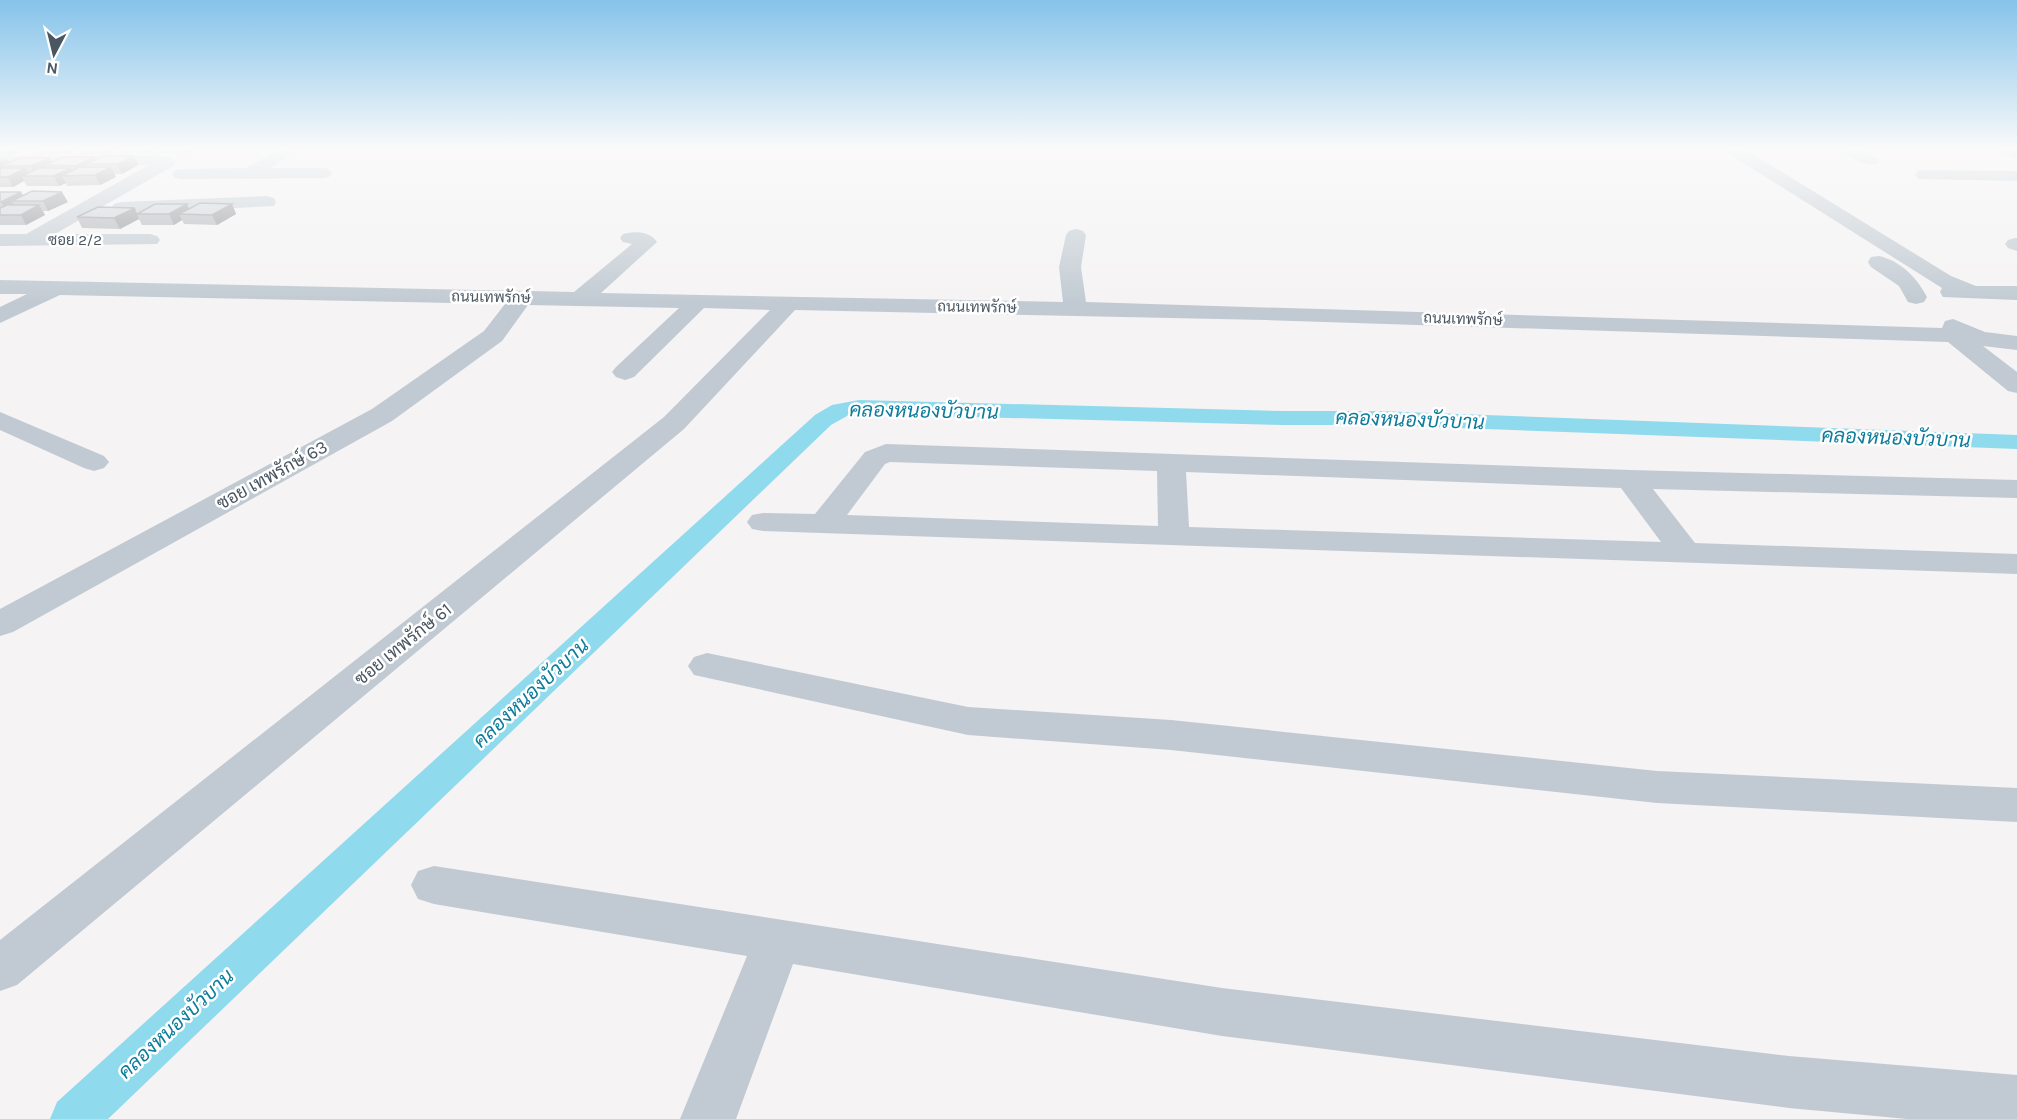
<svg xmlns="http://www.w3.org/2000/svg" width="2017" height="1119" viewBox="0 0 2017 1119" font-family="Karla,Sarabun,sans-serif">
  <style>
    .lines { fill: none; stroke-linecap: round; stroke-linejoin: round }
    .canal { fill: #90daee; fill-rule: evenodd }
    .minor { fill: #c1cad2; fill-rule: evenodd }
    .wall { fill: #b0b2b7 }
    .shaded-wall { fill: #909195 }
    .building { fill: #cdcfd5; stroke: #909195; stroke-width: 1.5 }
    .labels { text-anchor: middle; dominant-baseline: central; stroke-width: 5; stroke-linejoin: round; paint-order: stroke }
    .far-street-label { font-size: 15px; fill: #4a5661; stroke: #fff }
    .street-label { font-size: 18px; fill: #4a5661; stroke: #fff }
    .water-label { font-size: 20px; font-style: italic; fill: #0c7c9b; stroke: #fff }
  </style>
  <rect width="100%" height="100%" fill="#f5f3f3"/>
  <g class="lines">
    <path class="canal" d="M859,400l424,11h95l639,24v14l-639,-24h-95l-424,-11 -12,2 -16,9 -723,694h-58l7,-17 758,-687 17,-10z"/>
    <g class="minor">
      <path d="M281,148h19l-29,20h52l6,1 3,4 -3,4 -6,1 -142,1 -6,-1 -3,-4 3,-4 6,-1 65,-1z"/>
      <path d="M1724,148h19l208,128 25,10h41v14l-74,-3 -3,-5 2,-4 -216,-136z"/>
      <path d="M1840,148h20l20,12 -3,4c-11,3 -31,-7 -37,-16z"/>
      <path d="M1996,148h21v11l-19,-7z"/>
      <path d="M158,155l15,3 3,4 -3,4 -118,68h95l7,2 3,4 -3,4 -157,2v-12h26l123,-69 -149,1v-10z"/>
      <path d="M1924,170l93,1v10l-99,-2 -3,-4 3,-4z"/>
      <path d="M267,196l7,2 2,4 -2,4 -153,8 -7,-2 -3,-4 3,-4 7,-2z"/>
      <path d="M1076,229l7,2 3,4 -5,32 5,35 856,26 3,-7 8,-2 32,13 32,4v14l-34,-4 34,26v21l-9,-2 -60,-49 -682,-22 -471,-10 -111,119 -667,556 -17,6v-51l664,-523 106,-107 -66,-2 -70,69 -9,3 -9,-3 -4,-5 4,-5 63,-59 -151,-3 -26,36 -110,80 -379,211 -13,4v-27l372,-200 112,-78 21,-27 -445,-9 -60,28v-16l27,-13h-27v-14l574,12 58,-48 -9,-2 -3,-4 3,-4c12,-3 27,-3 34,8l-56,51 462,9 -4,-35 7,-32 3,-4z"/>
      <path d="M2015,238h2v13l-9,-3 -3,-4 3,-4z"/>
      <path d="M1879,256c22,5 38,22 48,41l-3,5 -8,2 -8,-2 -9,-16 -28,-19 -3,-5 3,-5z"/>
      <path d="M0,412l104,44 5,6 -5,6 -10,3 -10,-3 -84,-38z"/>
      <path d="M886,444l744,26 387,10v18l-364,-9 42,54 322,11v20l-1254,-43 -11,-2 -5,-7 5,-7 11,-2 52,1 50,-62zM890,462l267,9 1,55 -311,-11 38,-51zM1186,472l435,16 40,54 -472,-15z"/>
      <path d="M707,653l261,54 203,13 486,51 360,17v34l-360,-19 -486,-53 -203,-15 -274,-60 -6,-9 6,-9z"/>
      <path d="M434,866l788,122 567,68 228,19v44h-110l-118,-11 -567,-72 -429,-72 -57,155h-56l67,-163 -313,-52 -16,-5 -7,-14 7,-14z"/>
    </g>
  </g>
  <g class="wall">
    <path d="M0,148h27l-16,7h-11z"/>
    <path d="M39,148h160l-10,5h-29l-2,-3 -7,3h-30l-2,-4 -9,5h-29l-3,-5 -11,5h-29l-3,-5z"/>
    <path d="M134,156l4,9 -16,9h-8l2,3 -16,8 -33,1 -1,-3 -7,3h-32l-3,-5 -11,6h-13v-29l7,1 2,3h43l42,-5 1,3z"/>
    <path d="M0,192h21l2,3 45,7 -20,9h-5l2,4 -19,10h-26z"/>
    <path d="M187,204l2,5 43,-5 4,10 -19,11 -33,-1 -2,-4 -8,5h-32l-3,-6 -19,10 -38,-1 -5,-11 61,-3z"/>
  </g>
  <g class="shaded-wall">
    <path d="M7,148h20l-16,7z"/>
    <path d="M69,148h12l-14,6 -2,-5z"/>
    <path d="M111,148h11l-12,6 -2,-5z"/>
    <path d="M151,148h11h-5l1,2 -7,3 -2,-4z"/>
    <path d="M187,148h12l-10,5z"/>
    <path d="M134,156l4,9 -16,9 -5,-10z"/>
    <path d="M94,157l3,7h-11l3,7 -8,4 -5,-9z"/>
    <path d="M50,158l3,7h-8l3,5 -12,6 -5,-10z"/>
    <path d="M7,159l4,7h-11l4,6 -4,1v-12z"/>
    <path d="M111,167l5,10 -16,8 -5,-10z"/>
    <path d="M26,168l4,8h-8l2,5 -11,6 -5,-10z"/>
    <path d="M71,168l4,8h-13l4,7 -7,3 -5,-10z"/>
    <path d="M21,192l5,9h-14l3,7 -8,4 -6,-10z"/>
    <path d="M62,192l6,10 -20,9 -5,-10z"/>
    <path d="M187,204l4,10h-12l3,6 -8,5 -5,-11z"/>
    <path d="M232,204l4,10 -19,11 -5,-10z"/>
    <path d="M39,205l6,10 -19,10 -5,-10z"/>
    <path d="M135,208l4,11 -19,10 -6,-11z"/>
  </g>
  <g class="building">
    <path d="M39,148h30l-4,1h-30z"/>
    <path d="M81,148h30l-3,1h-30z"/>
    <path d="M121,148h30l-2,1h-30z"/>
    <path d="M103,156h31l-17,8h-31z"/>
    <path d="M64,157h30l-18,9 -31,-1z"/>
    <path d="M20,158h30l-19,8h-31z"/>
    <path d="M79,167h32l-16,8 -33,1z"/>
    <path d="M0,168h26l-18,9h-8z"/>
    <path d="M39,168h32l-17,8h-32z"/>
    <path d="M32,191l30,1 -19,9h-31z"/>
    <path d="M0,192h21l-20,10h-1z"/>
    <path d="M200,203l32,1 -20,11 -33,-1z"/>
    <path d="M155,204h32l-18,10h-32z"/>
    <path d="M7,205h32l-18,10h-21v-7z"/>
    <path d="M98,207l37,1 -21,10 -37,-1z"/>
  </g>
  <linearGradient id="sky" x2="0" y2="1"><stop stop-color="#85c3ea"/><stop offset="0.49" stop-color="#fafafa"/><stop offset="1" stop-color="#fafafa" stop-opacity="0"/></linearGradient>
  <rect width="2017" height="304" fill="url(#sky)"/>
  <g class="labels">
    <g class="far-street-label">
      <text x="75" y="240">ซอย 2/2</text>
      <text transform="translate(491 297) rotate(1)">ถนนเทพรักษ์</text>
      <text transform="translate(977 307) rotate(1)">ถนนเทพรักษ์</text>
      <text transform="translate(1463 319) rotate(2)">ถนนเทพรักษ์</text>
    </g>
    <g class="street-label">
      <text transform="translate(272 475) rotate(-29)">ซอย เทพรักษ์ 63</text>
      <text transform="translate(403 644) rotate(-39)">ซอย เทพรักษ์ 61</text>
    </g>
    <g class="water-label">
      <text transform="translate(924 411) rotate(1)">คลองหนองบัวบาน</text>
      <text transform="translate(1410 420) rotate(2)">คลองหนองบัวบาน</text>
      <text transform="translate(1896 438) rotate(2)">คลองหนองบัวบาน</text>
      <text transform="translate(531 693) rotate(-43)">คลองหนองบัวบาน</text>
      <text transform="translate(176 1024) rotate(-43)">คลองหนองบัวบาน</text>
    </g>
  </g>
  <g transform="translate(54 54) rotate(187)" stroke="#ffffff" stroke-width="4.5" paint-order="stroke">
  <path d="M0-4.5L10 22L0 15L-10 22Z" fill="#4a5661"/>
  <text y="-9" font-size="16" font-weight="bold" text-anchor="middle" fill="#4a5661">N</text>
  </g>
</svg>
